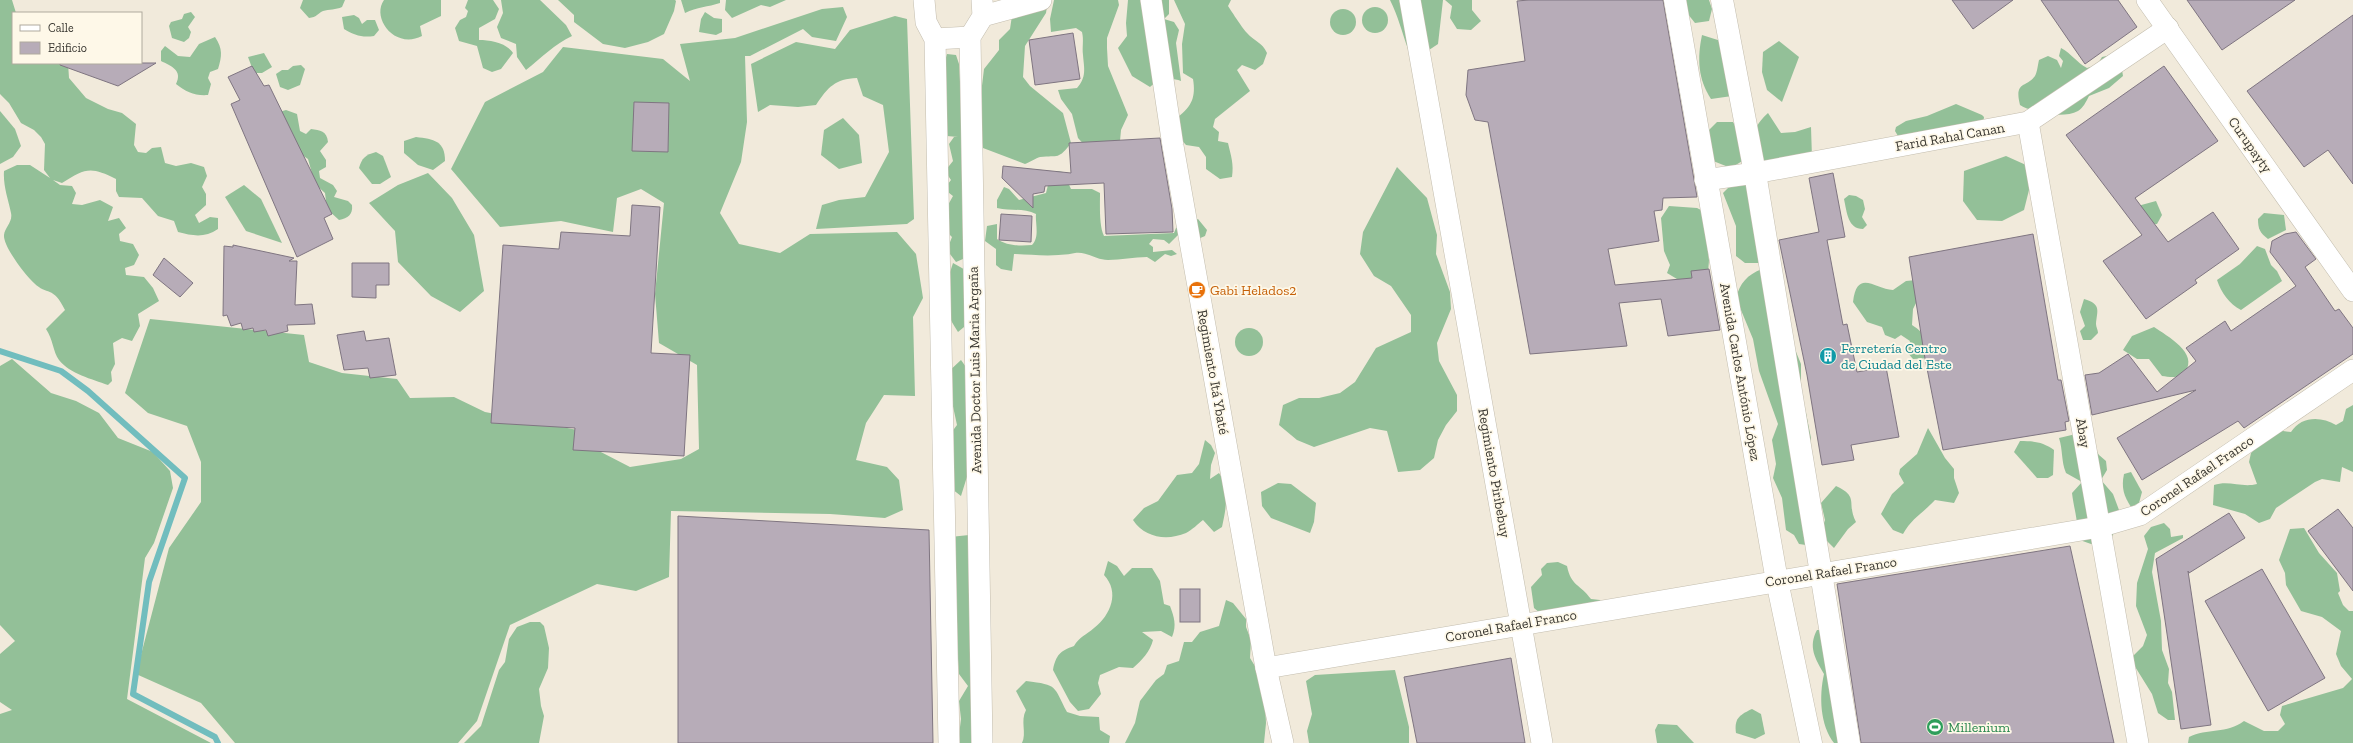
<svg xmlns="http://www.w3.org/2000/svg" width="2353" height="743" viewBox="0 0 2353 743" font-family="'Zilla Slab',serif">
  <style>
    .forest { fill: #93c098 }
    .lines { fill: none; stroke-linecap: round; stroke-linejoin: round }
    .stream { stroke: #71bdbe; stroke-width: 6 }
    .building { fill: #b7acb8; stroke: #7f7581 }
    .minor-casing { stroke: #c3bdae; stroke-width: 22 }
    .major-casing { stroke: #c3bdae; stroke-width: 23 }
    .minor { stroke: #fff; stroke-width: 21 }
    .major { stroke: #fff; stroke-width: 22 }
    .labels { text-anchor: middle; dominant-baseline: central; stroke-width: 3.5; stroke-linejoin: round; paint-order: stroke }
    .street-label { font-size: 14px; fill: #383630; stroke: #fef8e8 }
    .food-label { font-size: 14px; fill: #c56008; stroke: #fef8e8; text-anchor: start }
    .culture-label { font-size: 14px; fill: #0d838f; stroke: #fef8e8; text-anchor: start }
    .leisure-label { font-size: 14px; fill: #27864d; stroke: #fef8e8; text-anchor: start }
  </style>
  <rect width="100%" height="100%" fill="#f1eadb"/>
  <g class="forest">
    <path d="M0,0h12l4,13h-3v50h55l1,15 17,20 22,11 14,4 14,11 -2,21 4,7 8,1 6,-5 9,-1 4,16 11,3 15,-3 13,4 3,9 -5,11 4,7v11l-11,10 4,8 11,-6 8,1v11c-13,9 -25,7 -40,3l-4,-11 -16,-5 -16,-18 -23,-1 -3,-6v-12c-25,-13 -31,-11 -54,4l-9,-3 7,5 12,1 4,7 -4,11 10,1 18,-5 13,7 -5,14 11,-3 7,10 -7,6 1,7 13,3 6,11 -5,10 -9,3 1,7 18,2 9,11 6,13 -21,13 2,12 -8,15 -10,-3 -9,5 2,21 -4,8 1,9 -4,4c-16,-6 -38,-11 -49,-25 -6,-8 -6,-21 -13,-31l19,-19c-12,-25 -18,-14 -31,-27 -9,-8 -31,-37 -30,-48 1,-8 9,-13 7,-22 -3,-15 -8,-27 -7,-42l13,-6h13l20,13 -6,-8 1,-26 -4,-7 -7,-7 -13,-7 -12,-20 -9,-9z"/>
    <path d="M303,0h42l-3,7c-6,3 -13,2 -19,4 -6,3 -6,6 -14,7l-9,-10z"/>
    <path d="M384,0h57v16l-21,10 2,10c-27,14 -51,-18 -38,-36z"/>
    <path d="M468,0h25l6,9 -4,10 -16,9v12c11,0 28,3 34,13l-12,16 -9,3 -9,-4 -6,-22 -18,-5 -4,-13 5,-8 6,-3 2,-6 -3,-3z"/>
    <path d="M501,0h39l26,25 6,11c-17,8 -31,22 -46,34l-9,-13 -1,-13 -15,-6 -4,-11 6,-14z"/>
    <path d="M558,0h117l1,1 -2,10 -10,23 -16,8 -23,6 -22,-4 -29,-22v-7z"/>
    <path d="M681,0h39v3c-12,4 -23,4 -35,10z"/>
    <path d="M726,0h60l-16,7 -9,-2 -29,13 -7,-8z"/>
    <path d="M1048,0l-2,13 -21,33 -2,31 7,9 33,27 8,30c-13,17 -12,12 -31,14 -4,1 -10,5 -15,7l-42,-16 -3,-14v-32l4,-33 15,-19v-10l11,-11 4,-27z"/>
    <path d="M1054,0h64l1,5 -12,33v10l1,18 20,49 -7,15 -1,11 -31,9 -11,-12 -6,-24 -11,-15 -3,-9 19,-2c10,-11 7,-20 6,-33 -1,-8 1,-15 -1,-23l-6,-4 -25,4 -1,-13z"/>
    <path d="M1128,0h41v14l-5,5 10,3 5,8 -3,13 5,38c-11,-4 -22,-2 -31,6l-18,-11 -14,-28 9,-12 -1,-13z"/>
    <path d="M1174,0h57l-3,6c4,6 15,23 19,27 7,8 15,9 20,20l-4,11 -8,6 -13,-5 -5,5 13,21 -35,28 -2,8 6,5 -1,9 10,2c3,13 6,21 4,34l-12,2 -14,-10v-12l-7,-10 -13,-2 -7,-8 -1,-20c14,-11 18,-20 15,-38l-10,-6 -1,-29 3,-20z"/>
    <path d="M1390,0h53l-5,44 -9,6 -21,-1c-6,-17 -10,-33 -18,-49z"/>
    <path d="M1445,0h27v10l9,11 -10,9 -14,-1 -7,-11 2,-12z"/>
    <path d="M1681,0h28l3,9 -3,12 -14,2 -12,-15z"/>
    <circle cx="1375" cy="20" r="13"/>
    <path d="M843,7l4,10 -11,24 -24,-4 -9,-8 -53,27h-5l2,66 -6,40 -21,51 19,31 41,9 30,-19 87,-2 19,22 7,44 -10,19 2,79 -31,-1 -18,28 -10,37 31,7 12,13 4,30 -18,8 -55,-4 -159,-3 -2,66 -33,14 -39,-7 -87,41 -33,96 -19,22h-223l-34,-40 -65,-29 33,-126 32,-46v-40l-14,-36 -39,-13 -23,-20 25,-74 154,16 5,27 33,11 55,6 13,19 44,-1 31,15 113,22 -1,16 33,17 51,-8 18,-10 -2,-84 -38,-22 -4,-49 9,-91 -23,-14 -24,9 -4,34 -52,-11 -61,6 -49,-58 34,-67 58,-30 20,-25 100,12 27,22 -10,-37 55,-6 87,-29z"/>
    <circle cx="1343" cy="22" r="13"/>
    <path d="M191,12l4,5 -7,10 3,5 -2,6 -5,4 -12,-4 -3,-12 2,-4 11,-3 2,-5z"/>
    <path d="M705,12l9,6 8,1v13l-6,3 -17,-3 2,-13z"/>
    <path d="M354,15l5,3 3,6 5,-4h8l4,10 -5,6c-12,2 -20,-1 -30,-7l-2,-12z"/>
    <path d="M895,16l12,3 7,200 -7,5 -91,5 6,-24 17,-5 26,-3 24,-45 -6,-47 -20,-9 -6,-18c-22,1 -29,9 -41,27l-18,2 -28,-2 -12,7 -7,-48 45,-22 39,7 15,-19z"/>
    <path d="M1702,35l19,6 11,55 -21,3c-13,-20 -14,-40 -9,-64z"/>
    <path d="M215,37c8,12 7,19 3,32l-8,3 -2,6 3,6 -3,11c-13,1 -22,-3 -32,-11 7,-14 -5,-18 -15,-23v-10l4,-5 13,10 12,1 9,-13z"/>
    <path d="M1779,41l20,16 -17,45 -15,-12 -5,-18 1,-20z"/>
    <path d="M2061,48c11,6 15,14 26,20l10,-3 5,-8 9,-2 11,15 1,6 -14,12 -20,8c-3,6 -6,12 -11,15 -15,8 -45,2 -58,-6 -6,-24 6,-17 15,-29 2,-3 3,-12 4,-16l9,-4 9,4 4,8 2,-7 -4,-5z"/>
    <path d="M264,53l8,14 -10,6h-8l-6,-16z"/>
    <path d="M947,54l9,1 3,9 11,192 -14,6 -9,-12 5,-13 -10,-10 6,-22 5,-9 -9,-7 7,-9 -6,-9 8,-10 -4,-17 5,-7h4l-11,-1 -3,-72z"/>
    <path d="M301,65l4,4 -5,16 -12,5 -8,-3 -4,-13 6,-4h6l5,-4z"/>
    <path d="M1956,104l26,11 2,2 -1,8 -85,11 -3,-5 1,-4 10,-6 21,-5z"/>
    <path d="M286,110l11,4 3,17 6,3 5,-5c9,1 16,2 17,13l-8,9 6,9v7l-7,4 1,7 13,7 4,6 -3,6 14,4 4,4c1,10 -4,13 -13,15l-12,-11 -2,-16 -10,-9 -7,-25 -9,-6 -20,-41z"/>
    <path d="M0,111l15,18 6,17 -8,11 -13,7z"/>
    <path d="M1768,113l13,20 14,-1 16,-5 1,31 -53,7c-7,-23 -10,-35 9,-52z"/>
    <path d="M843,118l16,17 3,28 -23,6 -18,-14 3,-25z"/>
    <path d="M1717,122h16l9,16 5,20 -16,10 -23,-9 -2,-26z"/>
    <path d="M416,137c18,2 29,4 29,24l-12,9 -15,-5 -14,-12v-12z"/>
    <path d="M376,152l7,4 8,21 -11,7h-8l-13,-16c3,-10 6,-13 17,-16z"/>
    <path d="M2006,156l20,9 5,17 -7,28 -22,11 -25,-1 -14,-19 1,-30z"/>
    <path d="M1397,167l30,31 10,37 -1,19 14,38 1,17 -14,34 2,18 18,34v16l-11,14 -8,15 -4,18 -14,12 -22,2 -11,-41 -17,-3 -56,19 -17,-7 -18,-15 4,-20 16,-7h20l21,-5 15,-11 21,-34 35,-16v-17l-20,-29 -17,-10 -14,-22 3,-22z"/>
    <path d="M1057,171l6,1 8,17h21l8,4c0,12 -1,33 4,43l70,-3 2,-5 22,-9 9,11 -2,6 -7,3 -18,-6 -11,11 -5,-4 -11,-1 -4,5 4,3v5l19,-2 5,4 -6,2 -6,-2 -10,8 -8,-5c-13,0 -26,3 -39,3 -12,0 -22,-9 -33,-7 -19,4 -41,2 -61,1l-2,17 -11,-2 -5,-4v-16l-11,-8 2,-15 10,-2v15c10,7 23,7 35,6 8,-8 3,-22 4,-31 -12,-6 -26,-3 -39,-6v-8l7,-13 5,2 10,11 27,-7 4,-16z"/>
    <path d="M428,173l24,25 22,37 10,56 -24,21 -29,-16 -33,-34 -3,-31 -26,-28 29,-18z"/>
    <path d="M1741,183l22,3 12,66 -16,11h-14l-9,-7v-30l-13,-33 8,-8z"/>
    <path d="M244,185l17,14 21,44 -36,-12 -21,-34z"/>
    <path d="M1849,195l7,1 7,4 2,9 -3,8 5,8 -4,4c-15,0 -16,-16 -19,-30z"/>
    <path d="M2156,201l6,14 -5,9 -14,1 -9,-18z"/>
    <path d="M1669,206l28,2 6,3 6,49 -1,13 -26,9 -15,-9 3,-8 -6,-14 -3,-33z"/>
    <path d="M2264,213l20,2 2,15 -18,9c-8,-6 -10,-10 -10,-20z"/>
    <path d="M2257,246l8,3 6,16 6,6 5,10 -41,29c-12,-6 -20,-18 -24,-30l23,-16z"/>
    <path d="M953,263l16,9 1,50 -12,10c-18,-27 -15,-39 -5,-69z"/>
    <path d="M1762,269l39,95v40l5,9 5,25 -2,8 14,80 2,-6 -4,-17 15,-17c24,11 10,17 20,36l-8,7 -14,19 -7,-7 -21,4 -7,-1 -5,-9 -8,-5 -4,-32 -9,-20 3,-14 -4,-24 6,-16 -19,-53 -6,-32 -17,-41c4,-15 11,-23 26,-29z"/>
    <path d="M1917,280l2,17 -6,12 -1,16c14,9 18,17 18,33l-17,1 -6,-7 3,-11 -9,-6 -6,4 -10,-4 -3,-8 -15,-5 -14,-20c4,-34 22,-13 40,-12l13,-9z"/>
    <path d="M2084,299c18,5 13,12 12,25 0,3 2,6 2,9l-7,7h-8l-3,-9 5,-5 -5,-14z"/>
    <path d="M2154,327c13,9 45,26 31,45 -6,7 -15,5 -23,4l-13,-17h-12l-14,-9 9,-14z"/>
    <circle cx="1249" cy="342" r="14"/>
    <path d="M12,359l39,34 25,8 23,12 19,25 35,14 17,19 3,17 -19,55 -9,15 -18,141 84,44h-211v-29l12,-4 -12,-8v-48l15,-13 -15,-16v-259z"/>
    <path d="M961,360l12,17 -3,90 -9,29 -18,-14 -1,-37 15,-20 -11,-51z"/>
    <path d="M2353,405v67l-11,-5 -2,15 -18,-3 -7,3 -39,26 -6,11 -11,4 -14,-9 -32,-9 1,-20c15,-5 28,3 43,-1l-8,-22 2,-9 18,-19 14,-3 8,1c10,-16 30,-16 45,-7l7,-4 3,-12z"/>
    <path d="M1928,428l17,30 9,11v9l5,15 -5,10 -19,-3c-12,13 -23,18 -32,34l-10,-4 -12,-16 11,-20 12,-11 -5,-9 1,-5 17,-15z"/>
    <path d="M2076,434l17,11 6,10 7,6 1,9 -6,10 12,14 6,16c-5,10 -1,19 -8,28l-20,6 -14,-5c2,-17 -3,-29 -5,-46l10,-11 -16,-9c-5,-12 -3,-23 -7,-35z"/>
    <path d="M1205,440l6,5 4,8 -4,12 -1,14 9,-6c11,16 7,36 3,54l-8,5 -11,-12c-5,4 -11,10 -17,13 -19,8 -41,5 -53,-13l11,-12 14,-7 19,-26 15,-2 7,-9z"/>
    <path d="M2020,441c14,0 23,1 34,9l-1,25 -5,3h-11l-23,-26z"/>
    <path d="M2131,472l11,20 -3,11 -8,4c-7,-11 -10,-19 -7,-33z"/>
    <path d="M1278,483l13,1 25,19 -2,19 -4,11 -39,-15 -9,-12 -1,-14z"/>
    <path d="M2164,523l6,6 1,8 12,-2v3l-28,15 -3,19 9,49 1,29 7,19 -1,14 4,9 3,28h-7l-10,-7 -6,-19 -18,-29 -2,-8 11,-11 4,-11 -11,-29 1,-23 11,-34 -4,-13 7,-9z"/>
    <path d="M2304,528l15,25 18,20 3,18 -2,2 5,12 6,6h4v132h-165l1,-6c18,-9 38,-3 55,-16l20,10h14l7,-7 -5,-9 2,-9 61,-18 9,-9 -11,-13 -5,-12 5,-23 -19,-14 -21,-6 -15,-26 -1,-12 -6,-13 11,-31z"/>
    <path d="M969,535l11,208h-22l3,-24 -2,-18 9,-15 -9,-12 -9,-137z"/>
    <path d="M1108,561l9,5 7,10 8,-8h20l8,13 4,23 6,2c4,11 7,19 2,31l-11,-6 -19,1 11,8c-3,12 -11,20 -20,28l-14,-1 -19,8 -2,8 3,11 -12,15 -11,2 -8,-9 -17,-32c3,-15 7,-19 21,-24 5,-9 12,-11 20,-18 17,-13 26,-36 10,-53z"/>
    <path d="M1558,562l9,4c4,20 13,18 24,33l9,1 2,4 -62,9 -6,-5 -3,-21 11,-12 -1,-6 6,-6z"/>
    <path d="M1226,600l7,3 13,16v8l5,13 -1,18 11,18 4,28 1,19 -2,20h-139l10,-20 5,-22 16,-21 8,-6 3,-9 12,-4 5,-19h8l8,-10 19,-6z"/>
    <path d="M530,622h10l4,4 5,22 -1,20 -9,21 2,17 3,10 -5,27h-75l17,-17 18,-56 6,-8 4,-23 8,-12z"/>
    <path d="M1817,630h17l21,113h-21c-14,-18 -15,-47 -10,-69 -9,-16 -16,-27 -7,-44z"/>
    <path d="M1395,670l14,57v16h-100l-2,-12 5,-17 -6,-33 9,-6z"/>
    <path d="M1026,681c33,4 27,5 41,31l13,4 19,1 1,13 10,6 -1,7h-87c5,-10 -2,-22 4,-33l-10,-19z"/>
    <path d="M1752,709l9,5 4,20 -10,5 -19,-6c-2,-14 3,-18 16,-24z"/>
    <path d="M1658,724l19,1 17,18h-37l-2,-13z"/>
  </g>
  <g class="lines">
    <path class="stream" d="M0,351l61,20 27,20 97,87 -36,104 -16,112 82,43 3,6"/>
  </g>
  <g class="building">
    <path d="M1529,0h134l34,197 -34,1 -1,12 -8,1 5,30 -51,8 7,36 77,-7 -1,-7 18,-2 11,61 -52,6 -7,-37 -42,4 8,43 -97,8 -42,-232 -13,-2 -9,-25 2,-25 57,-9 -8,-60z"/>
    <path d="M1952,0h61l-40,29z"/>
    <path d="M2041,0h77l19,27 -52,37z"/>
    <path d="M2187,0h108l-73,50z"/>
    <path d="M2353,15v169l-25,-34 -24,17 -57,-76z"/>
    <path d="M1073,33l7,46 -45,6 -6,-45z"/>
    <path d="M60,63h96l-38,23 -58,-21z"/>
    <path d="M252,66l12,20 5,-1 63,129 -8,4 9,21 -36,18 -66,-153 9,-4 -12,-23z"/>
    <path d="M2164,66l54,75 -83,57 33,44 45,-30 26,37 -44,31 2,3 -51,36 -43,-58 39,-26 -76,-100z"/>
    <path d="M634,102l35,1 -1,49 -36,-1z"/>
    <path d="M1160,138l12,71 1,23 -67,2 -2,-51 -59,3 -1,6 -11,2v14l-31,-30 1,-12 68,7 -2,-30z"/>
    <path d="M1833,173l12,64 -18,3 16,85 4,-1 10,48 29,-5 13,70 -48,8 3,15 -32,5 -15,-90 -28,-135 40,-8 -10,-54z"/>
    <path d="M632,205l28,2 -9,146 39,2 -6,101 -111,-6 2,-22 -84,-5 12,-178 56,4 2,-17 69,4z"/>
    <path d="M1001,214l31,2 -1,26 -32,-2z"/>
    <path d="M2296,232l20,27 -11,8 30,44 4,-2 14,19v26l-109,74 -6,-7 -96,59 -25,-42 79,-48 -104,25 -7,-40 14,-2 29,-19 29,38 39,-31 -10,-13 39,-27 6,10 65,-45 -26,-34 2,-11 13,-7z"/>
    <path d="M2033,234l25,146h3l8,41 -4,1 1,8 -123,20 -19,-97 -15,-96z"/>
    <path d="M233,245l61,13 -5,3h8l-2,44 17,-1 3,20 -28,1 1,6 -20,5 -2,-6 -12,2 -1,-4 -10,2 -2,-7 -10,3 -4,-11 -4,1 1,-70 9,1z"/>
    <path d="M164,258l29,25 -13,14 -27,-22z"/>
    <path d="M352,263h37v22h-13v13l-24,-1z"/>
    <path d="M364,331l2,10 23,-3 7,37 -26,3 -2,-10 -24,2 -7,-35z"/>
    <path d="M2338,509l15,19v63l-45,-60z"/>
    <path d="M2229,513l16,25 -56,35 -1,-2 23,154 -30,4 -25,-170z"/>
    <path d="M678,516l251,14 4,213h-255z"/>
    <path d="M2070,546l44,197h-253l-24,-159z"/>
    <path d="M2262,569l63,109 -57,33 -63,-110z"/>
    <rect x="1180" y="589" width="20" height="33"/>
    <path d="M1511,658l14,85h-108l-13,-66z"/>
  </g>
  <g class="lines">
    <g class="minor-casing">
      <g id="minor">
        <path d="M924,0l2,22 9,17 14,704"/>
        <path d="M982,0l1,16 -13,21 12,706"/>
        <path d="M1151,0l22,146 93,522 17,75"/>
        <path d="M1410,0l132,743"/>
        <path d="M2147,0l206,291"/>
        <path d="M983,16l58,-16"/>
        <path d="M935,39l35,-2"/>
        <path d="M2028,122l110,621"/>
        <path d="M1705,180l50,-7 273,-51 140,-94"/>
        <path d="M1266,668l833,-141 41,-12 213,-145"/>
      </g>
    </g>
    <g class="major-casing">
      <g id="major">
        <path d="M1675,0l102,581 34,162"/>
        <path d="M1722,0l33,173 94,570"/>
      </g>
    </g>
    <use href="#minor" class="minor"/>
    <use href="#major" class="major"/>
  </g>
  <defs>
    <g id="cafe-disc" transform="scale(0.9)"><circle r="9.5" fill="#e8710a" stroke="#fef8e8"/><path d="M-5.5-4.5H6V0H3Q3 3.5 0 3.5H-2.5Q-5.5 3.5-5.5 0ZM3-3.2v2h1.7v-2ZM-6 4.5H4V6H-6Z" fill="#fff"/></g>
    <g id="building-disc" transform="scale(0.9)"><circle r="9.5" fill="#0f9aa8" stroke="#fef8e8"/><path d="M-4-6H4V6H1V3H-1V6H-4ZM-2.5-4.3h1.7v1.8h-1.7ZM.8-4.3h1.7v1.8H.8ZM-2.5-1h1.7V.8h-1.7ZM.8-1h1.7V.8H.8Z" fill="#fff"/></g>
    <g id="stadium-disc" transform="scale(0.9)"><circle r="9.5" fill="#2e9e5b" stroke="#fef8e8"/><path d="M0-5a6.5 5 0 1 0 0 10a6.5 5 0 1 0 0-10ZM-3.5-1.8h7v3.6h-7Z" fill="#fff"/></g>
  </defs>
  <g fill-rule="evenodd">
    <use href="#cafe-disc" x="1197" y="290"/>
    <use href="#building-disc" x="1828" y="356"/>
    <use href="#stadium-disc" x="1935" y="727"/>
  </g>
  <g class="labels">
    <g class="street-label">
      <text transform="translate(1950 137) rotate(-10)">Farid Rahal Canan</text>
      <text transform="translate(2250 145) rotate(55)">Curupayty</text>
      <text transform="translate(975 370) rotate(-91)">Avenida Doctor Luis Maria Argaña</text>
      <text transform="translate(1213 372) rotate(80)">Regimiento Itá Ybaté</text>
      <text transform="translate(1740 372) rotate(80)">Avenida Carlos António López</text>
      <text transform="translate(2083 433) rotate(80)">Abay</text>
      <text transform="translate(1494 473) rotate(80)">Regimiento Piribebuy</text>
      <text transform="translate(2197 476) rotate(-34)">Coronel Rafael Franco</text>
      <text transform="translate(1831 572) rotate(-9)">Coronel Rafael Franco</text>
      <text transform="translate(1511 626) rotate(-10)">Coronel Rafael Franco</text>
    </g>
    <g class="food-label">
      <text x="1210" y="290">Gabi Helados2</text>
    </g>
    <g class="culture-label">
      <text x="1841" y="348">Ferretería Centro<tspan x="1841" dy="16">de Ciudad del Este</tspan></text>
    </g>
    <g class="leisure-label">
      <text x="1948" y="727">Millenium</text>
    </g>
  </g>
  <rect x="12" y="12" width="130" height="52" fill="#fef8e8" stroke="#afaa9e"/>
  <rect x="20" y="25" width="20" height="6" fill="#ffffff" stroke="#afaa9e"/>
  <text x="48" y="32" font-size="12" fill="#383630">Calle</text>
  <rect x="20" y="42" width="20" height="12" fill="#b7acb8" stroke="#afaa9e"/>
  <text x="48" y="52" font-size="12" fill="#383630">Edificio</text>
</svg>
